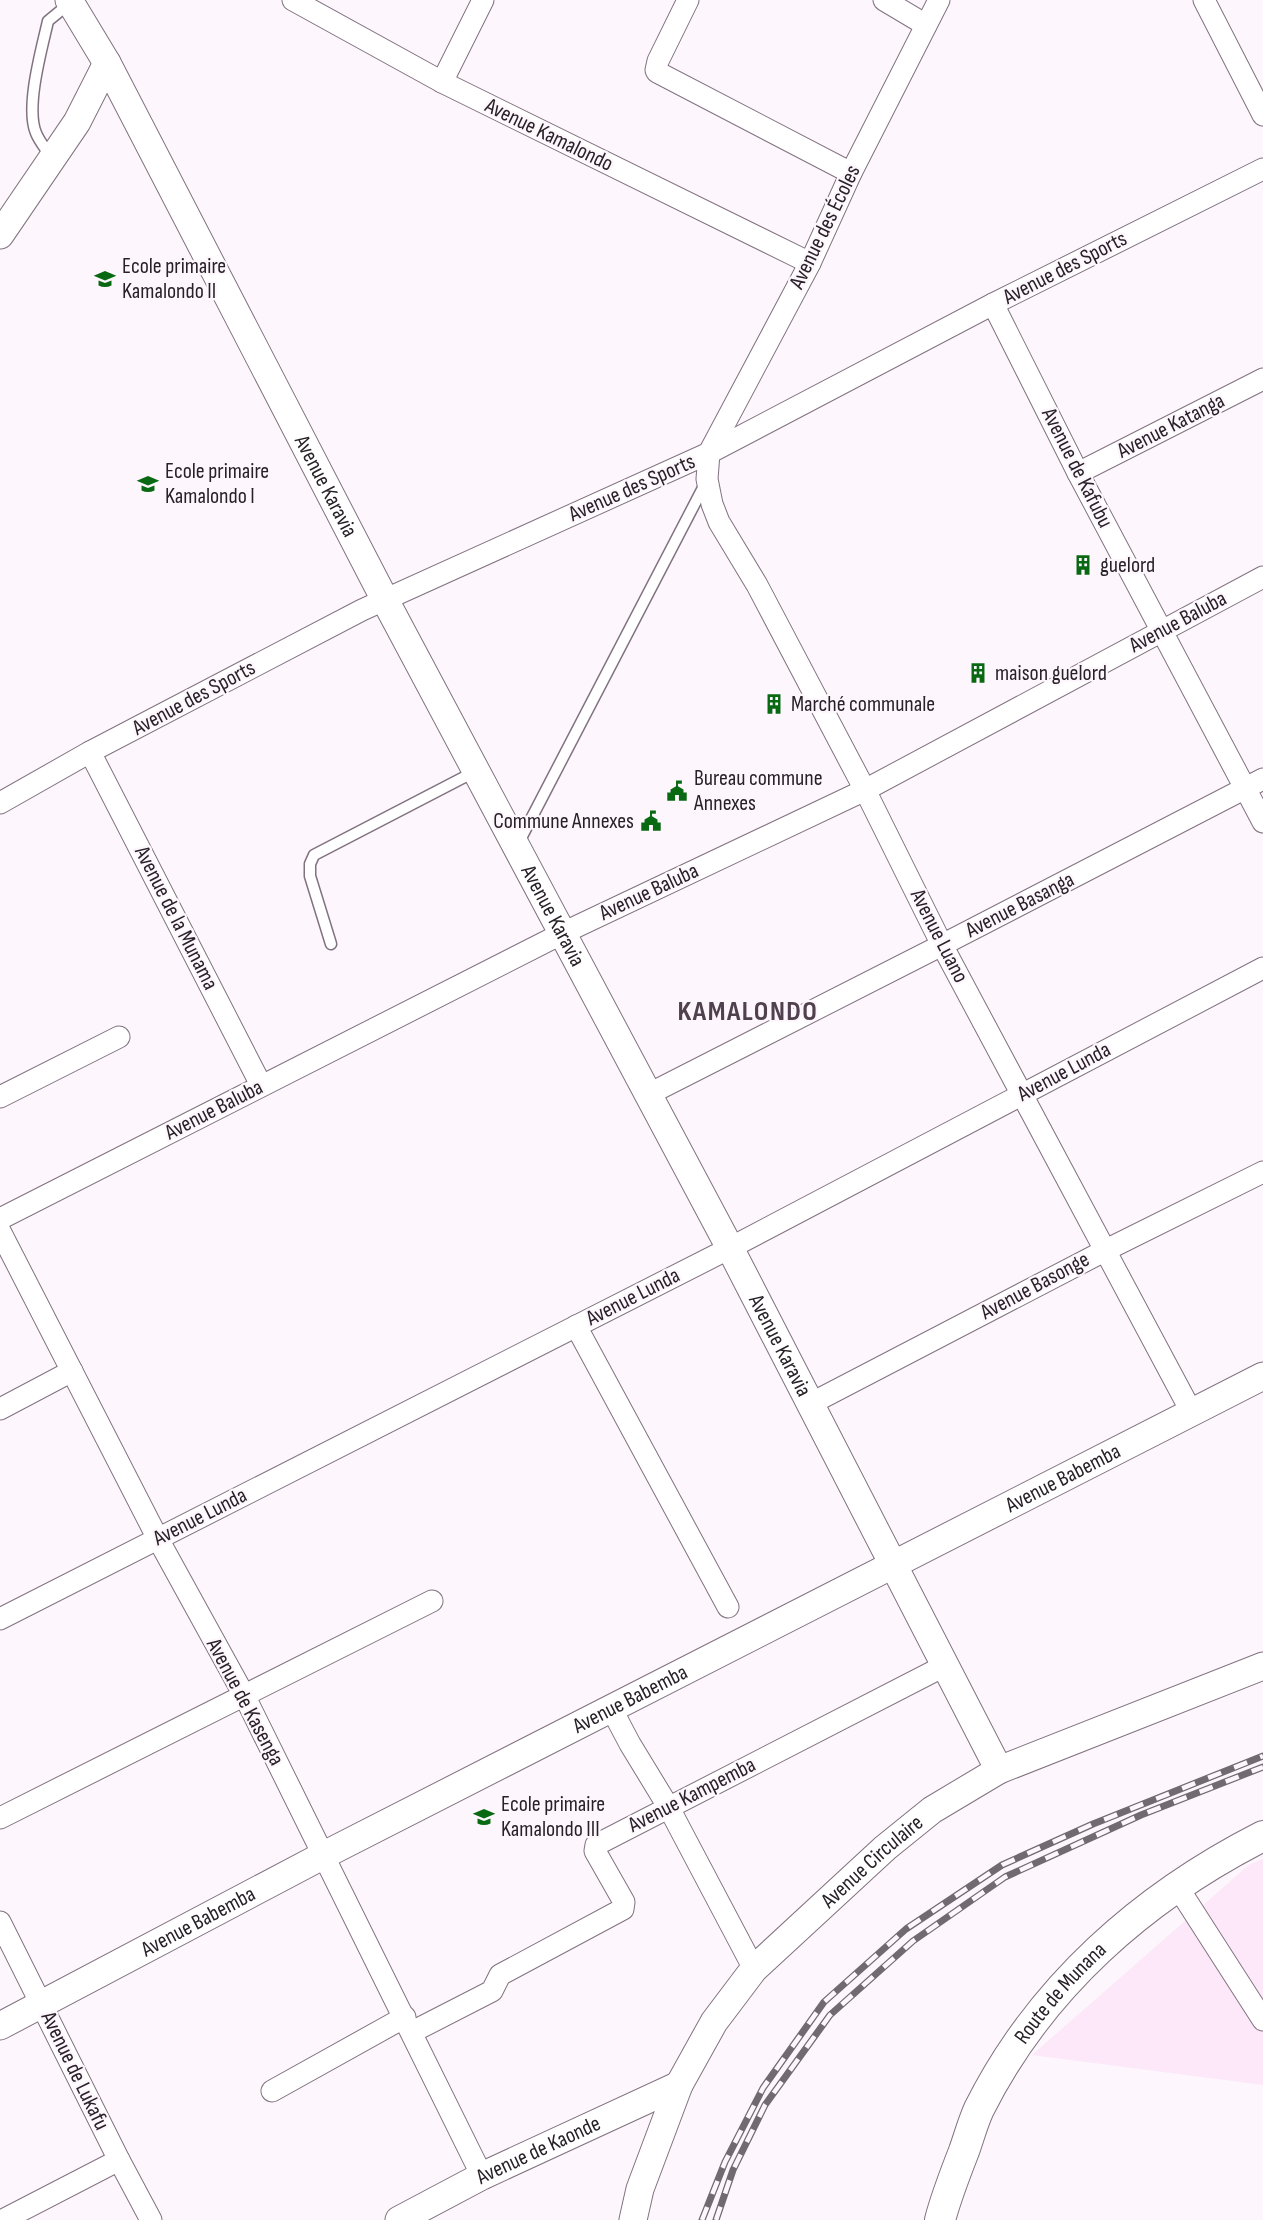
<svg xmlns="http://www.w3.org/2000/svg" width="1263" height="2220" viewBox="0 0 1263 2220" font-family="'Sofia Sans Condensed',sans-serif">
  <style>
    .built { fill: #fce8f9 }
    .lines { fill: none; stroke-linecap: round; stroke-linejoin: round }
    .service-casing { stroke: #827280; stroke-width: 13 }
    .minor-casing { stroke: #827280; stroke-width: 23 }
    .tertiary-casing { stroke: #827280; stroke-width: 29 }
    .secondary-casing { stroke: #827280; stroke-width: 32 }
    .service { stroke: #fff; stroke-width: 10 }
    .minor { stroke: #fff; stroke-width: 21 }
    .tertiary { stroke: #fff; stroke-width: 27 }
    .secondary { stroke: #fff; stroke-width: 30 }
    .rail-casing { stroke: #716a70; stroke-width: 7 }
    .rail { stroke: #fdf6fc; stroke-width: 4.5; stroke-dasharray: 14; stroke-linecap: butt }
    .labels { text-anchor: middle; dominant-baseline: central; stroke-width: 4.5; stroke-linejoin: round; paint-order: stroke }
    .street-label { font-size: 22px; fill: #282228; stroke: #fdf6fc }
    .poi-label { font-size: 22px; fill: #282228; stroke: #fdf6fc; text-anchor: start }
    .district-label { font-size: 28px; font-weight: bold; letter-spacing: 1.5px; fill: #50414e; stroke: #fdf6fc }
  </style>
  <rect width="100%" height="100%" fill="#fdf6fc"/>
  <path class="built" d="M1263,1859v226l-231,-30 218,-191z"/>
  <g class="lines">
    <g class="service-casing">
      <g id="service">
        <path d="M51,157c-5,-8 -12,-16 -15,-24 -11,-26 6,-85 12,-112l22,-18"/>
        <path d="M518,844l188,-362"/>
        <path d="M331,944l-21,-68v-12l4,-9 162,-84"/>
      </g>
    </g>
    <g class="minor-casing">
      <g id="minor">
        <path d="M293,0l149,82 368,181"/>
        <path d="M688,0l-30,61 -2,9 1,2 194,101"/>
        <path d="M884,0l42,25"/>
        <path d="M939,0l-88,173 -41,90 -101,190 -2,26 5,25 7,18 38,63 108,205 77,155 250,468"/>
        <path d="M1204,0l59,115"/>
        <path d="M442,82l41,-82"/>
        <path d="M993,304l85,169 185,349"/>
        <path d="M1078,473l185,-94"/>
        <path d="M90,752l171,333"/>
        <path d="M0,803l90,-51 272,-142 347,-157 284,-149 270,-135"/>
        <path d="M649,1094l293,-149 321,-166"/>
        <path d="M0,1097l119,-60"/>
        <path d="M0,1219l563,-286 302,-143 398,-213"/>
        <path d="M0,1231l158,308 87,158 237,479"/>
        <path d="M576,1326l152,281"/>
        <path d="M810,1404l296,-154 157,-78"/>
        <path d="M0,1409l72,-38"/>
        <path d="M0,1619l730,-371 533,-280"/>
        <path d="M611,1708l19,36 39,64 85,161"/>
        <path d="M0,1818l432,-217"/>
        <path d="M1177,1886l86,134"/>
        <path d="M0,1922l119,238 32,60"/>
        <path d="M412,2032l80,-41 8,-16 123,-66 1,-7 -29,-51 1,-6 350,-180"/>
        <path d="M272,2091l133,-74"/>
        <path d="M3,2220l116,-60"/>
      </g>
    </g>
    <g class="tertiary-casing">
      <g id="tertiary">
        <path id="s1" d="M69,0l38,63 278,537 345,648 269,522"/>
        <path d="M0,235l77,-113 30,-59"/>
        <path id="s2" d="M0,2026l324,-171 939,-479"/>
        <path id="s3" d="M399,2220l83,-44 197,-91"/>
        <path id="s4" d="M633,2220l7,-31 39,-104 35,-63 40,-53 131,-121 47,-38 67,-40 264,-104"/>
      </g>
    </g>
    <g class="secondary-casing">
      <g id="secondary">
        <path id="s5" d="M940,2220c6,-23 15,-46 24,-69 5,-14 9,-29 15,-42 61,-122 164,-212 284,-273"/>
      </g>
    </g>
    <use href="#service" class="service"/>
    <use href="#minor" class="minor"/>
    <use href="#tertiary" class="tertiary"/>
    <use href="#secondary" class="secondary"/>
    <g class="rail-casing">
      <g id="rail">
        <path d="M702,2220l23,-58 38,-74 61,-86 82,-73 96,-64 91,-41 170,-68"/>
        <path d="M716,2220l17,-50 32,-65 65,-90 83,-74 92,-64 136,-62 122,-48"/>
      </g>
    </g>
    <use href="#rail" class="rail"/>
  </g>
  <defs>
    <g id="school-bare" transform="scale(1.62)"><path d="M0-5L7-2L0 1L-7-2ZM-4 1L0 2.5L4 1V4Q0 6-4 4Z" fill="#096913" stroke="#fdf6fc" stroke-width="2.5" paint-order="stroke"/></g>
    <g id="building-bare" transform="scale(1.62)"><path d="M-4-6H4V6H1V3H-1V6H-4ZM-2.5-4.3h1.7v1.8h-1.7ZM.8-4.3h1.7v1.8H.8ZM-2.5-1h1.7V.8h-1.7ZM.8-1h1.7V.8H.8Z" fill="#096913" stroke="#fdf6fc" stroke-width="2.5" paint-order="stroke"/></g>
    <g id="civic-bare" transform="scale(1.62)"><path d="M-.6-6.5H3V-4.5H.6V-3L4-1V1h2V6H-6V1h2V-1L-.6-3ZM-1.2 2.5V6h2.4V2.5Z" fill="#096913" stroke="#fdf6fc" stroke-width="2.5" paint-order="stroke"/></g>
  </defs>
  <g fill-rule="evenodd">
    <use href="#school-bare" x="105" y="279"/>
    <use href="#school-bare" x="148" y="484"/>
    <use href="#building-bare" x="1083" y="565"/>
    <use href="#building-bare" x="978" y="673"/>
    <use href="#building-bare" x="774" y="704"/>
    <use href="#civic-bare" x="677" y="791"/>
    <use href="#civic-bare" x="651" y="821"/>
    <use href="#school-bare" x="484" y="1817"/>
  </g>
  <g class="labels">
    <g class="street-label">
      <text transform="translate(549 135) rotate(26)">Avenue Kamalondo</text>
      <text transform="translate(825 227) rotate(-64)">Avenue des Écoles</text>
      <text transform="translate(1065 268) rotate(-27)">Avenue des Sports</text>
      <text transform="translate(1171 426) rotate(-27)">Avenue Katanga</text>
      <text transform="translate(1077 468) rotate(63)">Avenue de Kafubu</text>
      <text stroke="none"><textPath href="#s1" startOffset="550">Avenue Karavia</textPath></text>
      <text transform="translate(632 488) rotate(-24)">Avenue des Sports</text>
      <text transform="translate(1178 622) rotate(-28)">Avenue Baluba</text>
      <text transform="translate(194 698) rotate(-28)">Avenue des Sports</text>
      <text transform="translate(649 892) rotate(-25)">Avenue Baluba</text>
      <text transform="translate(1020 905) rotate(-27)">Avenue Basanga</text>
      <text stroke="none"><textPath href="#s1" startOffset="1036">Avenue Karavia</textPath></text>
      <text transform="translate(176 918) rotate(63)">Avenue de la Munama</text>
      <text transform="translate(939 936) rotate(63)">Avenue Luano</text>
      <text transform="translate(1064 1072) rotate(-28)">Avenue Lunda</text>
      <text transform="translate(214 1110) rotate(-27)">Avenue Baluba</text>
      <text transform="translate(1035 1286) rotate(-28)">Avenue Basonge</text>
      <text transform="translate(633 1297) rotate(-27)">Avenue Lunda</text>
      <text stroke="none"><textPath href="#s1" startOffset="1522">Avenue Karavia</textPath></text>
      <text stroke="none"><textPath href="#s2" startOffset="1196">Avenue Babemba</textPath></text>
      <text transform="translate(200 1517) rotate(-27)">Avenue Lunda</text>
      <text stroke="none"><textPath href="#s2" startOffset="710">Avenue Babemba</textPath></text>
      <text transform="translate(245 1702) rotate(62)">Avenue de Kasenga</text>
      <text transform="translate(692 1795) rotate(-27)">Avenue Kampemba</text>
      <text stroke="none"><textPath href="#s4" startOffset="441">Avenue Circulaire</textPath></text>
      <text stroke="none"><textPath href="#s2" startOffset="224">Avenue Babemba</textPath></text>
      <text stroke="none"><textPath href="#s5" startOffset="260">Route de Munana</textPath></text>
      <text transform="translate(75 2071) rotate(64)">Avenue de Lukafu</text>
      <text stroke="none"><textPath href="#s3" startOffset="156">Avenue de Kaonde</textPath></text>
    </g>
    <g class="poi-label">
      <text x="122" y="266">Ecole primaire<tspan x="122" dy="25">Kamalondo II</tspan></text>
      <text x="165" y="471">Ecole primaire<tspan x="165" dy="25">Kamalondo I</tspan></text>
      <text x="1100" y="565">guelord</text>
      <text x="995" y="673">maison guelord</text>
      <text x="791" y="704">Marché communale</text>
      <text x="694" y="778">Bureau commune<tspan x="694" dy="25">Annexes</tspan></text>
      <text x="634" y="821" text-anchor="end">Commune Annexes</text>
      <text x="501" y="1804">Ecole primaire<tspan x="501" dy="25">Kamalondo III</tspan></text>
    </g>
    <g class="district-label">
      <text x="748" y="1011">KAMALONDO</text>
    </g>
  </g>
</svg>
